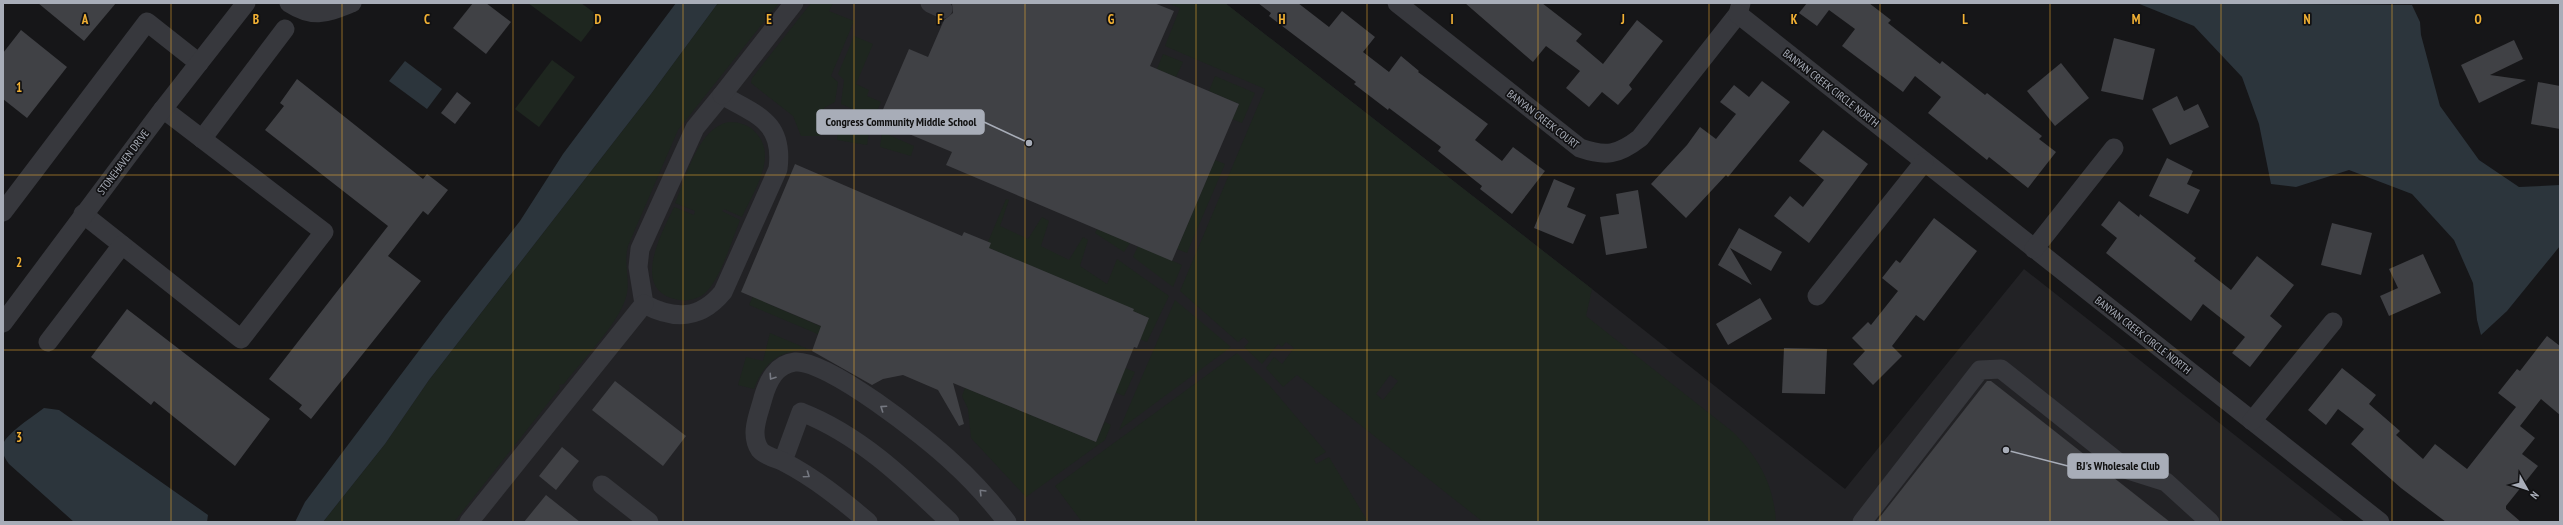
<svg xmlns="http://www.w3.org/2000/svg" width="2563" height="525" viewBox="0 0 2563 525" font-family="'PT Sans Narrow',sans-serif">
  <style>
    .built { fill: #222225 }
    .green { fill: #1e261f; fill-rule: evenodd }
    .water { fill: #2c353c }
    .building { fill: #404145 }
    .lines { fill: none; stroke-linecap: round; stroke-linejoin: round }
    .minor { stroke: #37383d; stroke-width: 19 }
    .oneway { stroke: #757881 }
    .grid { fill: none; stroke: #f2b134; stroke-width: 1; stroke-opacity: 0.55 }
    .labels { text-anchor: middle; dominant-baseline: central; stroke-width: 3.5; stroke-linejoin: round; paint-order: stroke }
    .street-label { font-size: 11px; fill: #a8adb8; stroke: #111113 }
    .grid-label { font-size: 13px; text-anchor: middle; font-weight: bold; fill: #f2b134; stroke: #111113; stroke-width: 3.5; stroke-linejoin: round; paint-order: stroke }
    .leader { fill: none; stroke: #a8adb8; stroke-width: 1.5 }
    .callout-dot { fill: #a8adb8; stroke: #111113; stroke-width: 1.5 }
    .callout { fill: #a8adb8; stroke: #a8adb8; stroke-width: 1.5 }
    .callout-label { font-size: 12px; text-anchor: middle; font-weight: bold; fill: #111 }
  </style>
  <rect width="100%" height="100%" fill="#161618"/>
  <path class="built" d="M760,3h465l367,286 253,200 179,-220 321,253h-1978z"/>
  <g class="green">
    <path d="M528,3h53l19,14 -19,25z"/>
    <path d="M718,3h61l-101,127 -50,116c-5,19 3,35 -2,51 -6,25 -46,66 -62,87l-5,1 1,3 -106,134h-131l62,-78 44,-64 222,-286z"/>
    <path d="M811,3h22l-4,8 25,10 -23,55 7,6 -3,20 -11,6 -4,28h-19l-8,-20 -42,-33 1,-5z"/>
    <path d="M1168,3h57l367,286 -6,27 147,116c26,26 41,53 43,90h-293l-186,-147 -14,12 -17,-19 8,-11 8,7 12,-16 -8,-6 -4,5 -4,-3 -16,20 -18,-17 5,-5 -5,-5 -6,5 -58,-51 85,-202 -100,-43 15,-38zM1390,375l8,6 -15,19 -7,-6z"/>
    <path d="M854,36l19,8 -17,40 13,6 -2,6 14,6 -7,16 -33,-14 3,-24 -6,-6z"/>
    <path d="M1163,54l20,8 -7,15 -19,-8z"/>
    <path d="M552,60l23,17 -36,50 -24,-18z"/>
    <path d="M1215,76l40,17 -13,30 -10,-4 7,-15 -30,-13z"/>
    <path d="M840,114l30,13 -3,18 -30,-5z"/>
    <path d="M729,122c11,0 21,3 28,12 21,24 -5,60 -15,83l-18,-8 -2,2 18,9c-8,20 -20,61 -36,74 -8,6 -20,8 -29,5 -45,-11 -12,-68 -1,-92l20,8 1,-4 -20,-8c12,-26 22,-75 54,-81z"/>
    <path d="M882,132l32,14 -3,10 -31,-9z"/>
    <path d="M1215,160l10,4 -38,89 -10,-4z"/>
    <path d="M1006,199l3,1 -9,26 28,13 14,-22 7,4 -8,25 28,14 14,-23 5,3 -8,26 27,18 10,-25 52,37 -22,46 -7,-3 9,-21 -16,-7v-2l-144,-61 -1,-6z"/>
    <path d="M1097,229l33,14 -6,9 -29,-19z"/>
    <path d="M1138,246l44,19 -9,22 -40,-30z"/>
    <path d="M753,296l14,5 -1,2 119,51 -40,-7 -32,-15 -64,-27z"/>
    <path d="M1175,300l56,47 -112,83z"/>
    <path d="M770,333l40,17c-30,-1 -46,12 -56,39l-16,-4 8,-28 17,4z"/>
    <path d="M1237,353l33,33 56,66 -12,7 2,5 13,-7 39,65h-286l-27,-36z"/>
    <path d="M1125,368l10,4 -11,24 -9,-4z"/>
    <path d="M965,388l131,54 9,-20 6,3 -6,15 -79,57 -55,-59 -3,-29 -6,-13z"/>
  </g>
  <g class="water">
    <path d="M676,3h42l-67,91 -222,286 -44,64 -62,78h-28l10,-20 140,-186 75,-95 43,-67z"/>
    <path d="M2137,3l275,2 8,17 1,13 19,71 39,54 40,27 41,-2v61l-53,65 -26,24 -4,-15 -4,-37 -19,-43 -42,-46 -63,-24 -53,17 -25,-3 -12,-60 -17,-47 -48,-51z"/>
    <path d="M405,61l37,28 -15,20 -38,-28z"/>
    <path d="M44,408l15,2 149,105 -1,7h-133l-65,-58c-4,-6 -9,-13 -6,-20 5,-12 31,-28 41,-36z"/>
  </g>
  <g class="building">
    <path d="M38,3h78l-32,38z"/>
    <path d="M473,3h13l25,19 -25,32 -33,-26z"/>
    <path d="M952,3h202l20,8 -24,55 89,38 -67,157 -226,-96 6,-13 -74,-31 31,-72 19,8 16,-37 9,-7z"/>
    <path d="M1258,3h40l31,24 13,-16 33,26 -12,15 26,20 12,-16 18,15 -1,1 70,52 -13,16 27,21 11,-14 32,24 -33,43 -32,-25 2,-3 -44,-35 3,-4 -52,-39 -1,2 -34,-26 2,-2 -87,-66 2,-3z"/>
    <path d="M1465,3h77l40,31 -6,7 27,23 34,-44 26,21 -34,44 3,4 -14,16 -16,-13 -13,15 -23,-19 14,-17 -34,-25 -13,16z"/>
    <path d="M1807,3h62l22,17 -3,3 52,41 2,-3 43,34 2,-2 55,43 -3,3 17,13 -28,36 -39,-31 -2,3 -59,-47 13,-16 -26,-21 -12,16 -61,-46 13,-17 -26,-19 -12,16 -18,-13z"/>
    <path d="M21,30l46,37 -40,51 -24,-19v-46z"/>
    <path d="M2114,38l41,11 -12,51 -42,-9z"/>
    <path d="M2514,40l9,19 -33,16 36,5 -47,23 -18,-38z"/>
    <path d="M2061,63l28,35 -34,28 -28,-35z"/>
    <path d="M297,79l126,100 4,-5 21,16 -20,25 -5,-4 -35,45 33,25 -110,138 -12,-10 3,-4 -33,-26 119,-153 -123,-96 19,-24 -4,-3z"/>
    <path d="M1762,81l28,21 -62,75 -2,-2 -40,43 -35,-34 36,-39 13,-18 16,12 20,-25 -16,-12 14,-17 15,12z"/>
    <path d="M2538,82l22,4v43l-29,-5z"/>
    <path d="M457,92l14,11 -16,21 -14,-11z"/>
    <path d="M2177,96l7,15 14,-7 11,23 -39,18 -18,-36z"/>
    <path d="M1823,130l45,34 -59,79 -35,-27 16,-20 13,11 21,-27 -25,-19z"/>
    <path d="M2167,158l26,13 -6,13 13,6 -12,24 -39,-18z"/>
    <path d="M795,164l167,72 2,-4 27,11 -2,5 145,61 -1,2 16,7 -12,30 -3,-1 -38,95 -143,-59 11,41 -5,2 -21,-36 -35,-15 -20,4 -11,6 -60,-34 9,-25 -80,-34z"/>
    <path d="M1554,179l21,9 -8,19 19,8 -13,29 -39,-16z"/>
    <path d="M1638,190l9,58 -41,7 -6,-38 19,-3 -3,-20z"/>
    <path d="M2119,201l20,16 1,-3 56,44 -2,3 37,29 26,-34 37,29 -24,31 12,10 -32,41 -18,-14 13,-16 -42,-33 -12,17 -85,-68 11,-15 -16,-13z"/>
    <path d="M1934,218l43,33 -53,70 -8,-6 -24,31 10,10 -29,29 -20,-21 12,-13 -13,-13 16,-16 3,3 27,-34 -16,-13 14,-18 4,3z"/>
    <path d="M2332,223l40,10 -11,42 -40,-10z"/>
    <path d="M1739,228l43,24 -11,19 -41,-23 22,37 -34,-20z"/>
    <path d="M2423,254l18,39 -52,23 -9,-20 18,-8 -9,-19z"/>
    <path d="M1760,298l12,21 -44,26 -12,-21z"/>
    <path d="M127,309l143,110 -35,47 -81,-65 -3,4 -60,-48z"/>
    <path d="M2547,336l13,10v69l-19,-16 -21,27 15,12 -13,16 16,12 -32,40v3l15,13h-75l-45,-34 -50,-44 13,-15 -26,-20 -12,16 -18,-15 34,-42 34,27 -7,9 31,27 -4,4 27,24 12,-15 32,25 49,-62 -18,-14 19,-24 3,2z"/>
    <path d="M1784,348l43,1 -2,45 -43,-1z"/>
    <path d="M615,381l71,55 -23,30 -71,-56z"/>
    <path d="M1987,381h4l179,141h-294z"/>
    <path d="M562,447l17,14 -23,29 -17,-14z"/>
    <path d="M546,495l34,27h-56z"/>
  </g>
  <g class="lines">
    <g class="minor">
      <path d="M289,3c25,16 37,10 63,0"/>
      <path d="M930,3l13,6"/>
      <path d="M1397,3l183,145c26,9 38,7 60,-10l98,-124 3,-11"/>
      <path d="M1738,14l642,508"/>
      <path d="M722,95c35,20 62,27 56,74l-55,123c-23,28 -49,28 -79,12l-6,-37 2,-18 55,-121z"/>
      <path d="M722,95l72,-92"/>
      <path d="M202,139l83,-110"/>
      <path d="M3,212l144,-190 52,41"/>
      <path d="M83,214l158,125 83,-107 -161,-123"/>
      <path d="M2034,249l80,-101"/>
      <path d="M1817,296l107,-134"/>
      <path d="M3,323l160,-214 83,-106"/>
      <path d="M48,342l74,-97"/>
      <path d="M2252,421l81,-99"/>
      <path d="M783,461l18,-49c59,23 104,67 149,110"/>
      <path d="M602,485l47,37"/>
      <path d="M469,522l175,-218"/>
      <path d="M868,522c-26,-22 -53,-44 -84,-60 -6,-3 -19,-6 -24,-12 -11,-16 -1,-36 3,-52 5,-17 13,-34 32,-36 32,-3 132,76 157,100 20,18 38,38 55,60"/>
      <path d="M1862,522l118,-152 21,-1 127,101 38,12 44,40"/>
    </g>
  </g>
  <defs><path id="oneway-chevron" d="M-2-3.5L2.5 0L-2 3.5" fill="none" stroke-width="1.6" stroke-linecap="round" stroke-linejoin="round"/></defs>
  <g class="oneway">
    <use href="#oneway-chevron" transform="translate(772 377) rotate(124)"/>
    <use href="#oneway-chevron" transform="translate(883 408) rotate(-146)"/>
    <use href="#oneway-chevron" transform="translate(807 475) rotate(35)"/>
    <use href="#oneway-chevron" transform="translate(982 492) rotate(-135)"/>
  </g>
  <path class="grid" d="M171,3v519M342,3v519M513,3v519M683,3v519M854,3v519M1025,3v519M1196,3v519M1367,3v519M1538,3v519M1709,3v519M1880,3v519M2050,3v519M2221,3v519M2392,3v519M3,175h2557M3,350h2557"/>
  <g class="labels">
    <g class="street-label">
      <text transform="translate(1831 88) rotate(38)">BANYAN CREEK CIRCLE NORTH</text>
      <text transform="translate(1543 119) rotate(38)">BANYAN CREEK COURT</text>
      <text transform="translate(123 162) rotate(-53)">STONEHAVEN DRIVE</text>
      <text transform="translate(2143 335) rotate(38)">BANYAN CREEK CIRCLE NORTH</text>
    </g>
  </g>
  <g class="grid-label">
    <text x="85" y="24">A</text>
    <text x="256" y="24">B</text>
    <text x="427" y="24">C</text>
    <text x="598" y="24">D</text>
    <text x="769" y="24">E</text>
    <text x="940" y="24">F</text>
    <text x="1111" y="24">G</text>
    <text x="1282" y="24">H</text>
    <text x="1452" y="24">I</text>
    <text x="1623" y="24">J</text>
    <text x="1794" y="24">K</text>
    <text x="1965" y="24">L</text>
    <text x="2136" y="24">M</text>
    <text x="2307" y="24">N</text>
    <text x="2478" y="24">O</text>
    <text x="19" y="92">1</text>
    <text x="19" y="267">2</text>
    <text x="19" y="442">3</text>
  </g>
  <path class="leader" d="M1029 143L984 122M2006 450L2068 466"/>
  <g class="callout-dot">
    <circle cx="1029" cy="143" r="4"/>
    <circle cx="2006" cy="450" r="4"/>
  </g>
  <g class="callout">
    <rect x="817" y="110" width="167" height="24" rx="4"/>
    <rect x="2068" y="454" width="100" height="24" rx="4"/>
  </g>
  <g class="callout-label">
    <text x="901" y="126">Congress Community Middle School</text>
    <text x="2118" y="470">BJ's Wholesale Club</text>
  </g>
  <rect width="2563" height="525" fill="none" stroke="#a8adb8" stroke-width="8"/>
  <g transform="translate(2527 489) rotate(129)" stroke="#111113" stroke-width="3" paint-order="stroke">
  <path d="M0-3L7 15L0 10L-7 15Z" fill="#a8adb8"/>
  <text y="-6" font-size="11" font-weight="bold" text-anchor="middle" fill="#a8adb8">N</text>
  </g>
</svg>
